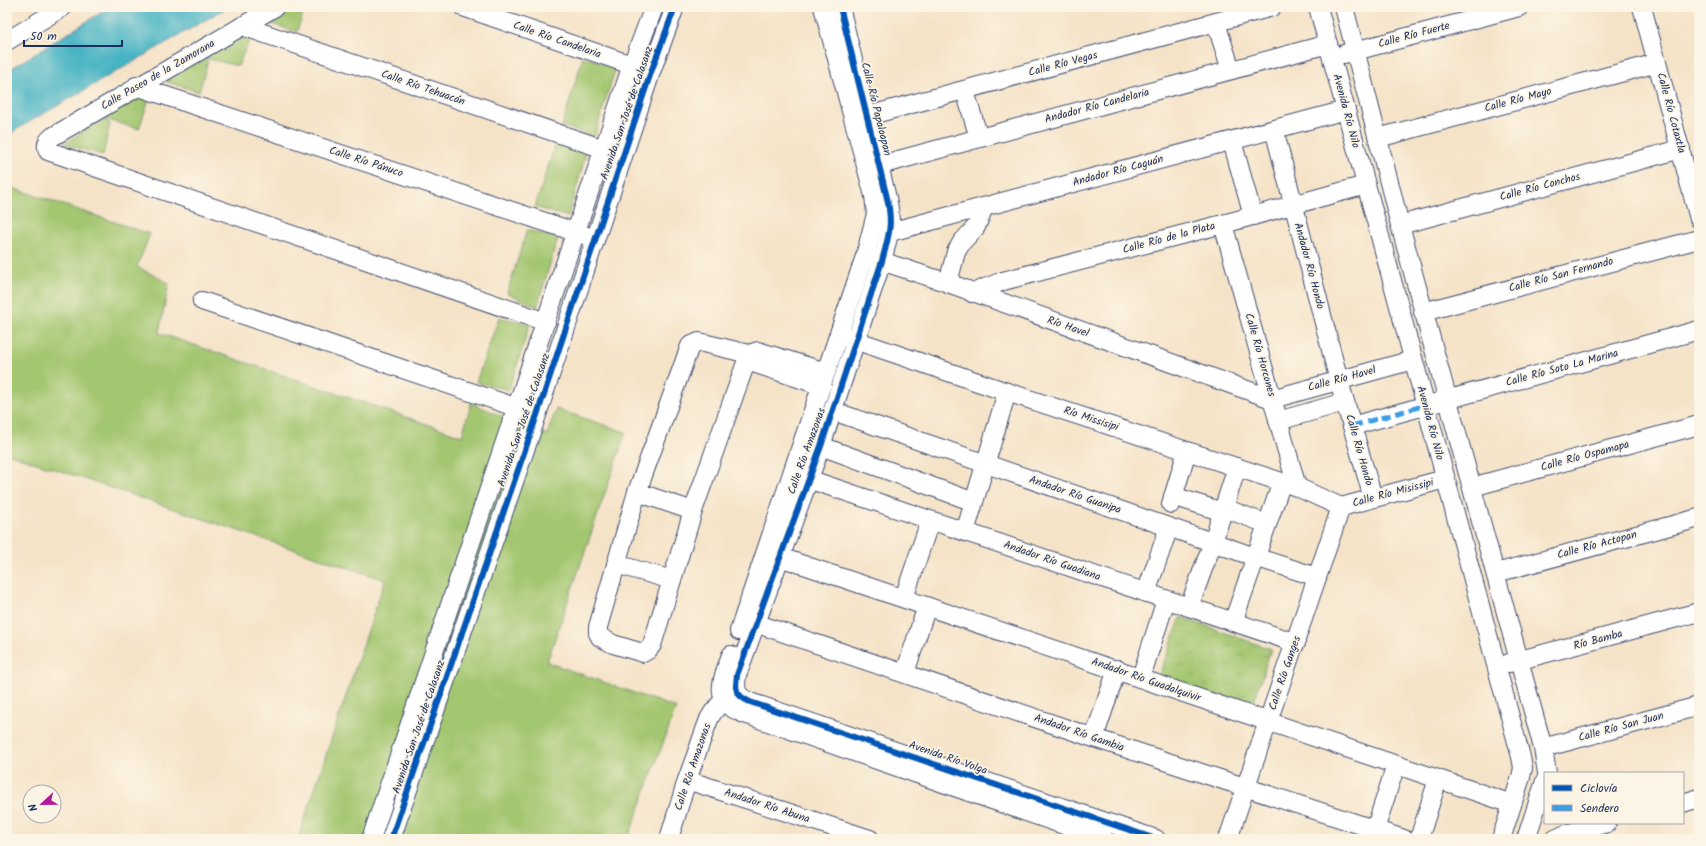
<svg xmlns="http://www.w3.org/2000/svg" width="1706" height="846" viewBox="0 0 1706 846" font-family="Kalam,sans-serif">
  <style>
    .grass { fill: #a3c66f; stroke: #5f7a66 }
    .park { fill: url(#park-tufts); stroke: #5f7a66 }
    .water { fill: #47b4c4; stroke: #317291 }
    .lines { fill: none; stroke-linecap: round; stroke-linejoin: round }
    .minor-casing { stroke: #3c4a6e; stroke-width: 20 }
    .minor { stroke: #fff; stroke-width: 18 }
    .quiet { stroke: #3b9de6; stroke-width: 5; stroke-dasharray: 10 5; stroke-linecap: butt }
    .cycleway-casing { stroke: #fcf5e5; stroke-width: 8 }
    .cycleway { stroke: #0057b8; stroke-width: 6 }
    .labels { text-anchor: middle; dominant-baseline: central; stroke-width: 3.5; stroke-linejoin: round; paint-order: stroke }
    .street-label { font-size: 11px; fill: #1b2f5e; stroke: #fcf5e5 }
  </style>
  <defs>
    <pattern id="park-tufts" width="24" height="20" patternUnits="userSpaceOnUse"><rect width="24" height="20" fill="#a3c66f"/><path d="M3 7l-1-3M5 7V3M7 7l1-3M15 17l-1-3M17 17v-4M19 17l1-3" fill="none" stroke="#8caa63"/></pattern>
  </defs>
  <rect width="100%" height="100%" fill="#fcf5e5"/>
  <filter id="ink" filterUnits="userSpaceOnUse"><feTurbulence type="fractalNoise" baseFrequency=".025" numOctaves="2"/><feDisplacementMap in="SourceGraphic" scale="8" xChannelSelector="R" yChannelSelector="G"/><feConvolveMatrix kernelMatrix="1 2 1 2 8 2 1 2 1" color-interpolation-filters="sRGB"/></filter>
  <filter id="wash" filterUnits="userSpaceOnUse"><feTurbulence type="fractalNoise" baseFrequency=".012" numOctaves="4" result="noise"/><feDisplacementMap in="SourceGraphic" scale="16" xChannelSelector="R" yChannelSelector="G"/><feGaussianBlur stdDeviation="0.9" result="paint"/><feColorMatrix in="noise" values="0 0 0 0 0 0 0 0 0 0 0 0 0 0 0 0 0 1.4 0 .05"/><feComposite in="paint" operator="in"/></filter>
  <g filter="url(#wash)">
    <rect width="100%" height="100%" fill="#f5e3c8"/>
    <g class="grass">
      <path d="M289,7h16l-8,25 -32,-10z"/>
      <path d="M241,34l9,5 -12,27 -33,-8 3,3 -9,31 -34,-11z"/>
      <path d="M583,57l33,10 -22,70 -32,-11z"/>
      <path d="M141,96l8,3 -10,30 -35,-10 6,5 -7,31 -39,-11 38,-26z"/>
      <path d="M556,142l30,12 -18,63 -33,-10z"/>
      <path d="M7,186l143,48 -13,33 32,16 -10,50 303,103 9,-33 76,32 9,-26 70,23 -79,230 129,46 -48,131h-115l-13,-4 -2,4 -200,-1 87,-258 -378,-127z"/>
      <path d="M527,230l31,8 -21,69 -30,-14z"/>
      <path d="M499,317l31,7 -21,66 -33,-8z"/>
    </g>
    <path class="park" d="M1181,617l90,32 -20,62 -93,-33z"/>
    <path class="water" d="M110,7h118l-221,128v-64z"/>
  </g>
  <g filter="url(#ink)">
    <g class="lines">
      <g class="minor-casing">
        <g id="minor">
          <path d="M275,7l-223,130c-5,4 -7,7 -4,14l498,171"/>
          <path d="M463,7l180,62"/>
          <path d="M840,7l47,191c6,26 2,37 -5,63l-61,185 -84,229c-2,15 -2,20 13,27l406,137"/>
          <path d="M1318,7l203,750 2,11 -2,9 -20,62"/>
          <path d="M1344,7l56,218 143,523 4,25"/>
          <path d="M1642,7l57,212"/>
          <path d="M1216,23l15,47"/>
          <path d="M242,26l362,123"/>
          <path d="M7,41l56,-34"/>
          <path d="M1344,54l175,-47"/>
          <path d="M136,86l451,150"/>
          <path d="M965,91l14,47"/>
          <path d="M856,119l416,-112"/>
          <path d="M1274,129l65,252 34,117"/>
          <path d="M1378,138l279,-75"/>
          <path d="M1232,141l21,75"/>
          <path d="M869,168l459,-124"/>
          <path d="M1223,224l74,263"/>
          <path d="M1400,225l281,-76"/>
          <path d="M890,232l456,-122"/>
          <path d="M872,258l76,25 324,116 141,-39"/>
          <path d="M948,283l8,-31 6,-10 14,-15 8,-20"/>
          <path d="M972,293l31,-12 220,-57 143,-39"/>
          <path d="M202,301l325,110"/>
          <path d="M1423,312l276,-73"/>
          <path d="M846,337l161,55 290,95 44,20"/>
          <path d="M749,354l-56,157 -41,134 -4,5 -5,3 -30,-9 -13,-7 -2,-4v-6l39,-135 53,-146 9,-4 50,12 9,-3 68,21"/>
          <path d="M749,354l4,9 69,23"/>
          <path d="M833,411l422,146 62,20"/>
          <path d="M1278,421l67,-19"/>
          <path d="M1352,426l347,-96"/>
          <path d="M821,446l153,56"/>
          <path d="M808,479l488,164"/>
          <path d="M1472,487l227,-62"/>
          <path d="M637,492l56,19"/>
          <path d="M1173,496l50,16"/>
          <path d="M1171,504l16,-53"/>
          <path d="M1341,507l104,-28"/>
          <path d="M1224,508l43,16"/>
          <path d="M965,532l42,-140"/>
          <path d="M780,557c244,81 488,165 732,247"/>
          <path d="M616,564l56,16"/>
          <path d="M1496,573l203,-55"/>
          <path d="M1146,593l23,-66"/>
          <path d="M904,598l26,-77"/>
          <path d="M1189,607l24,-65 24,-75"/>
          <path d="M1233,622l49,-140"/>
          <path d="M755,623l339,115 310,101"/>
          <path d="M739,631l126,-375 11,-42 -2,-18 -51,-189"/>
          <path d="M731,655c-5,15 -17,38 -2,51 4,3 9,5 13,7l362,126"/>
          <path d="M1509,663l190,-51"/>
          <path d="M905,673l22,-67"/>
          <path d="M1141,677l25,-77"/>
          <path d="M1094,738l23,-69"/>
          <path d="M1543,748l156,-42"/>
          <path d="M687,780l183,59"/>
          <path d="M1683,803l16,-5"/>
          <path d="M371,839l261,-774 22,-58"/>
          <path d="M391,839l146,-424 114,-343 24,-65"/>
          <path d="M669,839l18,-59 22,-61c6,-12 14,-19 25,-26"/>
          <path d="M1228,839l113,-332"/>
          <path d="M1372,839l24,-74"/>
          <path d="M1419,839l19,-60"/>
          <path d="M1526,839l19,-58"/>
          <path d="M1555,839l11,-5 41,-11"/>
        </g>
      </g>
      <use href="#minor" class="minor"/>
      <path class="quiet" d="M1352,426l74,-21"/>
      <g class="cycleway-casing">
        <g id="cycleway">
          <path d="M840,7l47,191c6,26 2,37 -5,63l-61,185 -84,229c-2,15 -2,20 13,27l406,137"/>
          <path d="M391,839l146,-424 114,-343 24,-65"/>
        </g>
      </g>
      <use href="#cycleway" class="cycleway"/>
    </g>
  </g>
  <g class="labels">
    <g class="street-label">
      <text transform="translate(1414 35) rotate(-15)">Calle Río Fuerte</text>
      <text transform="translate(557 40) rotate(19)">Calle Río Candelaria</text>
      <text transform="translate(1063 64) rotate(-15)">Calle Río Vegas</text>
      <text transform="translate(158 75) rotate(-30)">Calle Paseo de la Zamorana</text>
      <text transform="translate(423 88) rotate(19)">Calle Río Tehuacán</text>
      <text transform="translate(1518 100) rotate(-15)">Calle Río Mayo</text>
      <text transform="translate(1097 106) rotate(-15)">Andador Río Candelaria</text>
      <text transform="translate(876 109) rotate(76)">Calle Río Papaloapan</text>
      <text transform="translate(1346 111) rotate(75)">Avenida Río Nilo</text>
      <text transform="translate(627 113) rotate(-71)">Avenida San José de Calasanz</text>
      <text transform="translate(1671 113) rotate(75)">Calle Río Cotaxtla</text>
      <text transform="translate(366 162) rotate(18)">Calle Río Pánuco</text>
      <text transform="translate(1118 171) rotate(-15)">Andador Río Caguán</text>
      <text transform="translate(1540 187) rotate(-15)">Calle Río Conchos</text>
      <text transform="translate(1169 238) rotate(-15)">Calle Río de la Plata</text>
      <text transform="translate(1309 266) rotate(75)">Andador Río Hondo</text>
      <text transform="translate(1561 275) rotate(-15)">Calle Río San Fernando</text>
      <text transform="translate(1068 327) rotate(19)">Río Havel</text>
      <text transform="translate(1260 355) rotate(74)">Calle Río Horcones</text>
      <text transform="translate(1562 368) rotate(-15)">Calle Río Soto La Marina</text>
      <text transform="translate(1342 379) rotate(-15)">Calle Río Havel</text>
      <text transform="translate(1091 419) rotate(18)">Río Missisipi</text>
      <text transform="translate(524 420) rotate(-71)">Avenida San José de Calasanz</text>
      <text transform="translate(1430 423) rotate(75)">Avenida Río Nilo</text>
      <text transform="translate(1359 450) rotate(74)">Calle Río Hondo</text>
      <text transform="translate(807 451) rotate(-70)">Calle Río Amazonas</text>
      <text transform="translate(1585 456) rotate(-15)">Calle Río Ospamapa</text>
      <text transform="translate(1393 493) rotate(-15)">Calle Río Misissipi</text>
      <text transform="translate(1075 495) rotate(19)">Andador Río Guanipa</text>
      <text transform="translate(1597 545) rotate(-15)">Calle Río Actopan</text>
      <text transform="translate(1052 561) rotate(19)">Andador Río Guadiana</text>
      <text transform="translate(1598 640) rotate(-15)">Río Bamba</text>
      <text transform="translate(1285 673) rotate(-71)">Calle Río Ganges</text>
      <text transform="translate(1146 680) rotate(19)">Andador Río Guadalquivir</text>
      <text transform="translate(419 727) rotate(-71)">Avenida San José de Calasanz</text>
      <text transform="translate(1621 727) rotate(-15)">Calle Río San Juan</text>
      <text transform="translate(1079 733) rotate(19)">Andador Río Gambia</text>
      <text transform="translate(948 758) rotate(19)">Avenida Río Volga</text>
      <text transform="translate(693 767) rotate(-71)">Calle Río Amazonas</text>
      <text transform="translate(767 806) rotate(18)">Andador Río Abuna</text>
    </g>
  </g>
  <rect width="1706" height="846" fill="none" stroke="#fcf5e5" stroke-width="24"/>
  <rect x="1544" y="772" width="140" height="52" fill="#fcf5e5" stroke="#a2a6af"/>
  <rect x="1552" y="785" width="20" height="6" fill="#0057b8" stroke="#a2a6af"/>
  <text x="1580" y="792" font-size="12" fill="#1b2f5e">Ciclovía</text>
  <rect x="1552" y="805" width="20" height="6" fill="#3b9de6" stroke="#a2a6af"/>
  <text x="1580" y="812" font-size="12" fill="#1b2f5e">Sendero</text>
  <g transform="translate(42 804) rotate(248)"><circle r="19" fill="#fcf5e5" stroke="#a2a6af"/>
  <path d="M0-3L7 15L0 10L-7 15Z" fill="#b5179e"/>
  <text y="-6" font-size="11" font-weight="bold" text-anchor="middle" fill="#1b2f5e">N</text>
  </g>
  <path d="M24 40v6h98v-6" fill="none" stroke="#1b2f5e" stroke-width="2"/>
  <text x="30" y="40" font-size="12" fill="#1b2f5e" stroke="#fcf5e5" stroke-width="3" paint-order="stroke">50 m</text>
</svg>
